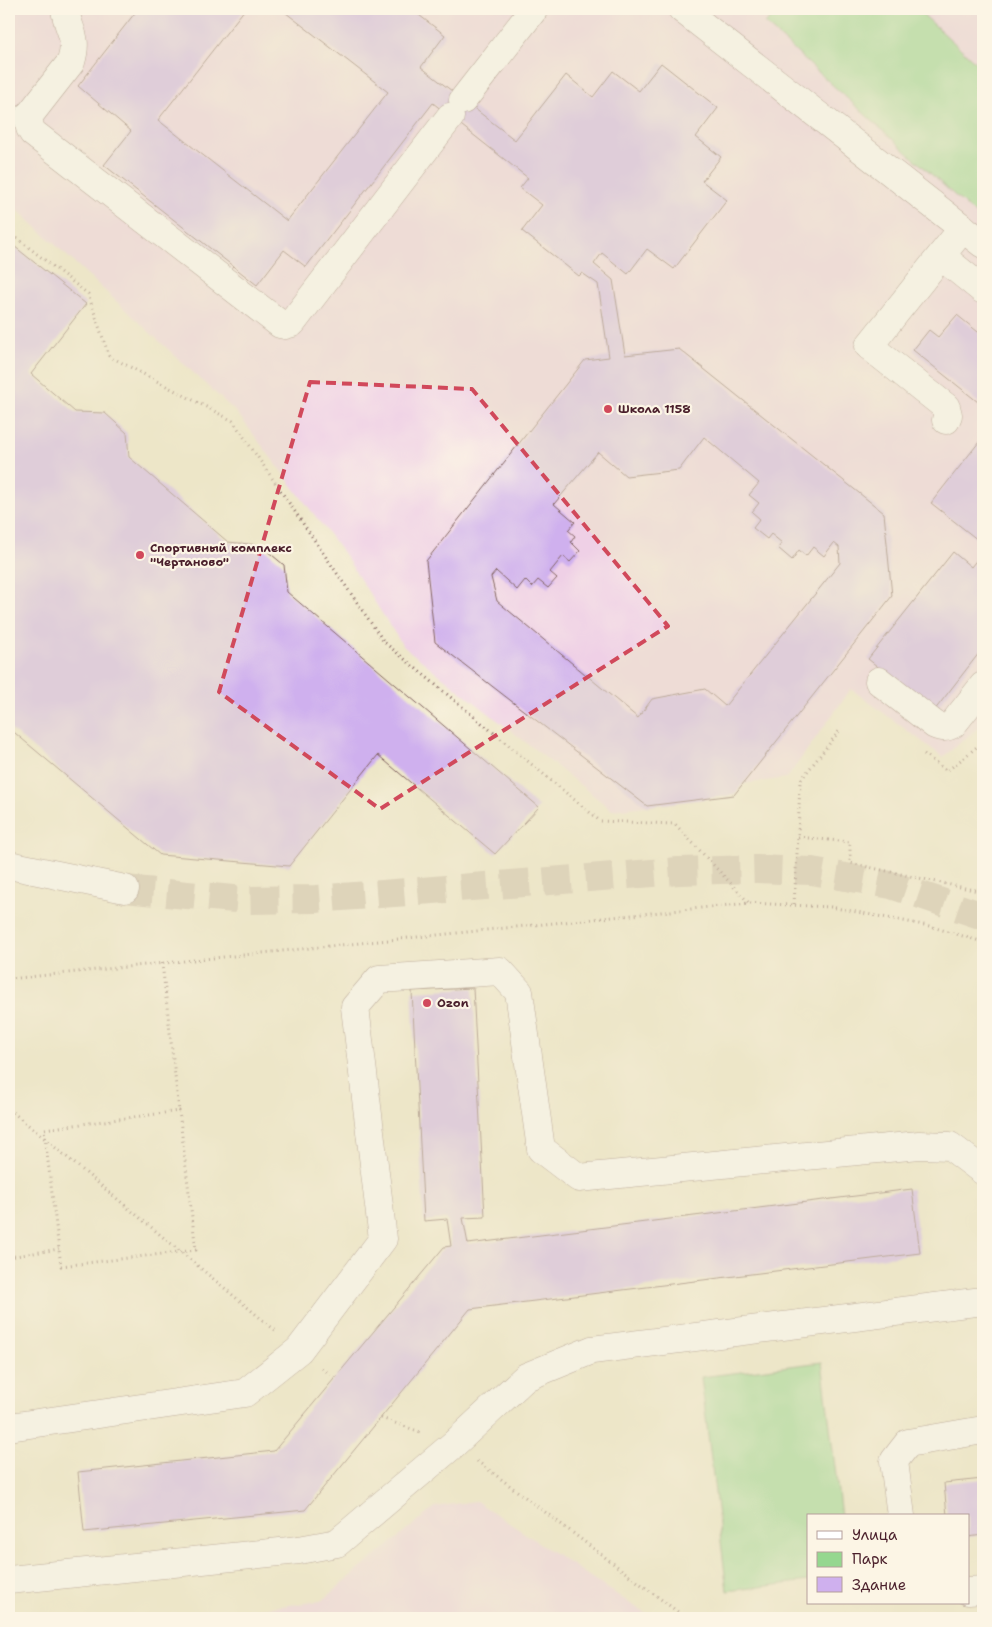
<svg xmlns="http://www.w3.org/2000/svg" width="992" height="1627" viewBox="0 0 992 1627" font-family="'Shantell Sans',sans-serif">
  <style>
    .built { fill: #efd0e6 }
    .green { fill: #95d78f; stroke: #707b5d }
    .building { fill: #cfb0ee; fill-rule: evenodd }
    .lines { fill: none; stroke-linecap: round; stroke-linejoin: round }
    .minor-tunnel { stroke: #ccbea9; stroke-width: 28; stroke-dasharray: 28 14; stroke-linecap: butt }
    .minor-casing { stroke: #836562; stroke-width: 29 }
    .path { stroke: #836562; stroke-width: 3; stroke-dasharray: 1 4; stroke-linecap: butt }
    .minor { stroke: #fff; stroke-width: 28 }
    .marked { fill: none; stroke: #d1495b; stroke-width: 4; stroke-dasharray: 10 6; stroke-linejoin: round }
    .poi-dot { fill: #d1495b; stroke: #fcf5e5; stroke-width: 2 }
    .labels { text-anchor: middle; dominant-baseline: central; stroke-width: 4.5; stroke-linejoin: round; paint-order: stroke }
    .poi-label { font-size: 12px; font-weight: bold; fill: #4a1f2b; stroke: #fcf5e5; text-anchor: start }
  </style>
  <rect width="100%" height="100%" fill="#fcf5e5"/>
  <filter id="ink" filterUnits="userSpaceOnUse"><feTurbulence type="fractalNoise" baseFrequency=".02" numOctaves="2"/><feDisplacementMap in="SourceGraphic" scale="10" xChannelSelector="R" yChannelSelector="G"/><feConvolveMatrix kernelMatrix="1 2 1 2 8 2 1 2 1" color-interpolation-filters="sRGB"/></filter>
  <filter id="wash" filterUnits="userSpaceOnUse"><feTurbulence type="fractalNoise" baseFrequency=".0096" numOctaves="4" result="noise"/><feDisplacementMap in="SourceGraphic" scale="20" xChannelSelector="R" yChannelSelector="G"/><feGaussianBlur stdDeviation="1.12" result="paint"/><feColorMatrix in="noise" values="0 0 0 0 0 0 0 0 0 0 0 0 0 0 0 0 0 1.4 0 .05"/><feComposite in="paint" operator="in"/></filter>
  <g filter="url(#wash)">
    <rect width="100%" height="100%" fill="#ede6c8"/>
    <g class="built">
      <path d="M9,9h974v715l-40,33 -92,-68 -64,89 -44,6 -9,11 -122,15 -209,-164 -59,-92 -106,-140 -229,-212z"/>
      <path d="M476,1501l176,117h-464l133,-17 114,-94z"/>
    </g>
    <g class="green">
      <path d="M779,9h138l66,60v152l-218,-197z"/>
      <path d="M822,1362l19,154h-33v65l-81,10 -26,-214z"/>
    </g>
    <g id="blocks">
      <g class="building">
        <path d="M138,9h107l-87,111 129,101 101,-129 -107,-83h130l34,26 -24,32 94,73 51,-65 27,22 20,-26 26,20 22,-28 57,45 -22,29 25,20 -19,24 25,19 -53,69 -27,-20 -19,25 -26,-21 -8,11 19,16 12,75 54,-6 205,164 8,83 -158,199 -87,11 -212,-164 -9,-81 159,-201 24,-3 -11,-73 -16,-11 -3,3 -57,-45 20,-26 -22,-17 8,-10 -95,-75 -127,164 -22,-17 -27,35 -153,-120 27,-34 -53,-45zM704,437l55,46 -10,12 10,8 -7,9 8,7 -7,9 14,11 4,-5 11,9 -4,5 14,12 7,-10 7,6 7,-9 11,9 10,-13 5,4 1,16 -115,143 -20,-17 -53,10 -14,19 -141,-117 -6,-24 5,-6 21,19 8,-10 7,7 6,-7 10,8 9,-10 -7,-6 13,-16 7,6 10,-11 -9,-9 4,-6 -7,-6 7,-8 -21,-18 44,-52 28,24 53,-6z"/>
        <path d="M9,242l77,62 -55,70 44,38 30,1 22,20 2,24 99,85 32,3 24,20 3,27 252,215 -44,47 -117,-99 -89,111 -129,-11 -151,-127z"/>
        <path d="M957,315l26,21v70l-70,-56 16,-20 9,7z"/>
        <path d="M983,437v107l-52,-41z"/>
        <path d="M953,552l18,15 12,-15v96l-49,63 -66,-52z"/>
        <path d="M473,988l12,229 -22,1 5,26 444,-55 8,64 -450,56 -165,201 -221,22 -6,-60 196,-21 170,-204 7,-1 -4,-27 -23,2 -12,-230z"/>
        <path d="M983,1479v56l-15,2v-21h-21l-3,-33z"/>
      </g>
    </g>
  </g>
  <g filter="url(#ink)">
    <use href="#blocks" fill-opacity="0" stroke="#836562" stroke-width="1"/>
    <g class="lines">
      <path class="minor-tunnel" d="M125,889l62,6 60,5 69,-1 363,-28 78,-2 55,2 79,14 92,31"/>
      <g class="minor-casing">
        <g id="minor">
          <path d="M65,9c3,23 14,26 6,53l-43,55 2,11 3,5 247,191 5,1 7,-2 158,-206"/>
          <path d="M682,9l301,235"/>
          <path d="M463,100l71,-91"/>
          <path d="M941,256l42,34"/>
          <path d="M946,420l2,-5 -2,-8 -77,-61 94,-118"/>
          <path d="M879,681l56,44c7,3 11,3 18,-1l30,-38"/>
          <path d="M9,865l116,24"/>
          <path d="M9,1427l236,-34 54,-43 84,-111 -28,-232 24,-28 121,-8 19,21 22,157 38,29 340,-33 31,1 33,25"/>
          <path d="M901,1516l-7,-55 14,-18 75,-13"/>
          <path d="M9,1580l290,-30 38,-7 117,-99 72,-67 66,-27 391,-49"/>
          <path d="M968,1591l15,-1"/>
        </g>
      </g>
      <g class="path">
        <path d="M9,232l79,62 21,62 124,65 151,221 216,179 75,3 74,79"/>
        <path d="M924,754l23,17 36,-29"/>
        <path d="M798,837l52,5v21l133,29"/>
        <path d="M794,904l4,-67 2,-56 40,-51"/>
        <path d="M162,963l17,148"/>
        <path d="M9,979l740,-76 82,4 98,19 54,16"/>
        <path d="M9,1109l267,222"/>
        <path d="M179,1111l17,139 -135,16 -17,-137z"/>
        <path d="M9,1257l50,-8"/>
        <path d="M322,1368l13,10"/>
        <path d="M381,1418l42,15"/>
        <path d="M477,1461l209,157"/>
      </g>
      <use href="#minor" class="minor"/>
    </g>
  </g>
  <path d="M0 0H992V1627H0ZM310,382l162,7 196,237 -288,183 -161,-117z" fill="#ede6c8" fill-opacity=".55" fill-rule="evenodd"/>
  <path class="marked" d="M310,382l162,7 196,237 -288,183 -161,-117z"/>
  <g class="poi-dot">
    <circle cx="608" cy="409" r="5"/>
    <circle cx="140" cy="555" r="5"/>
    <circle cx="427" cy="1003" r="5"/>
  </g>
  <g class="labels">
    <g class="poi-label">
      <text x="618" y="409">Школа 1158</text>
      <text x="150" y="548">Спортивный комплекс<tspan x="150" dy="14">"Чертаново"</tspan></text>
      <text x="437" y="1003">Ozon</text>
    </g>
  </g>
  <rect width="992" height="1627" fill="none" stroke="#fcf5e5" stroke-width="30"/>
  <rect x="807" y="1514" width="162" height="90" fill="#fcf5e5" stroke="#b59f9b"/>
  <rect x="817" y="1531" width="25" height="8" fill="#ffffff" stroke="#b59f9b"/>
  <text x="852" y="1540" font-size="15" fill="#4a1f2b">Улица</text>
  <rect x="817" y="1552" width="25" height="15" fill="#95d78f" stroke="#b59f9b"/>
  <text x="852" y="1564" font-size="15" fill="#4a1f2b">Парк</text>
  <rect x="817" y="1577" width="25" height="15" fill="#cfb0ee" stroke="#b59f9b"/>
  <text x="852" y="1590" font-size="15" fill="#4a1f2b">Здание</text>
</svg>
